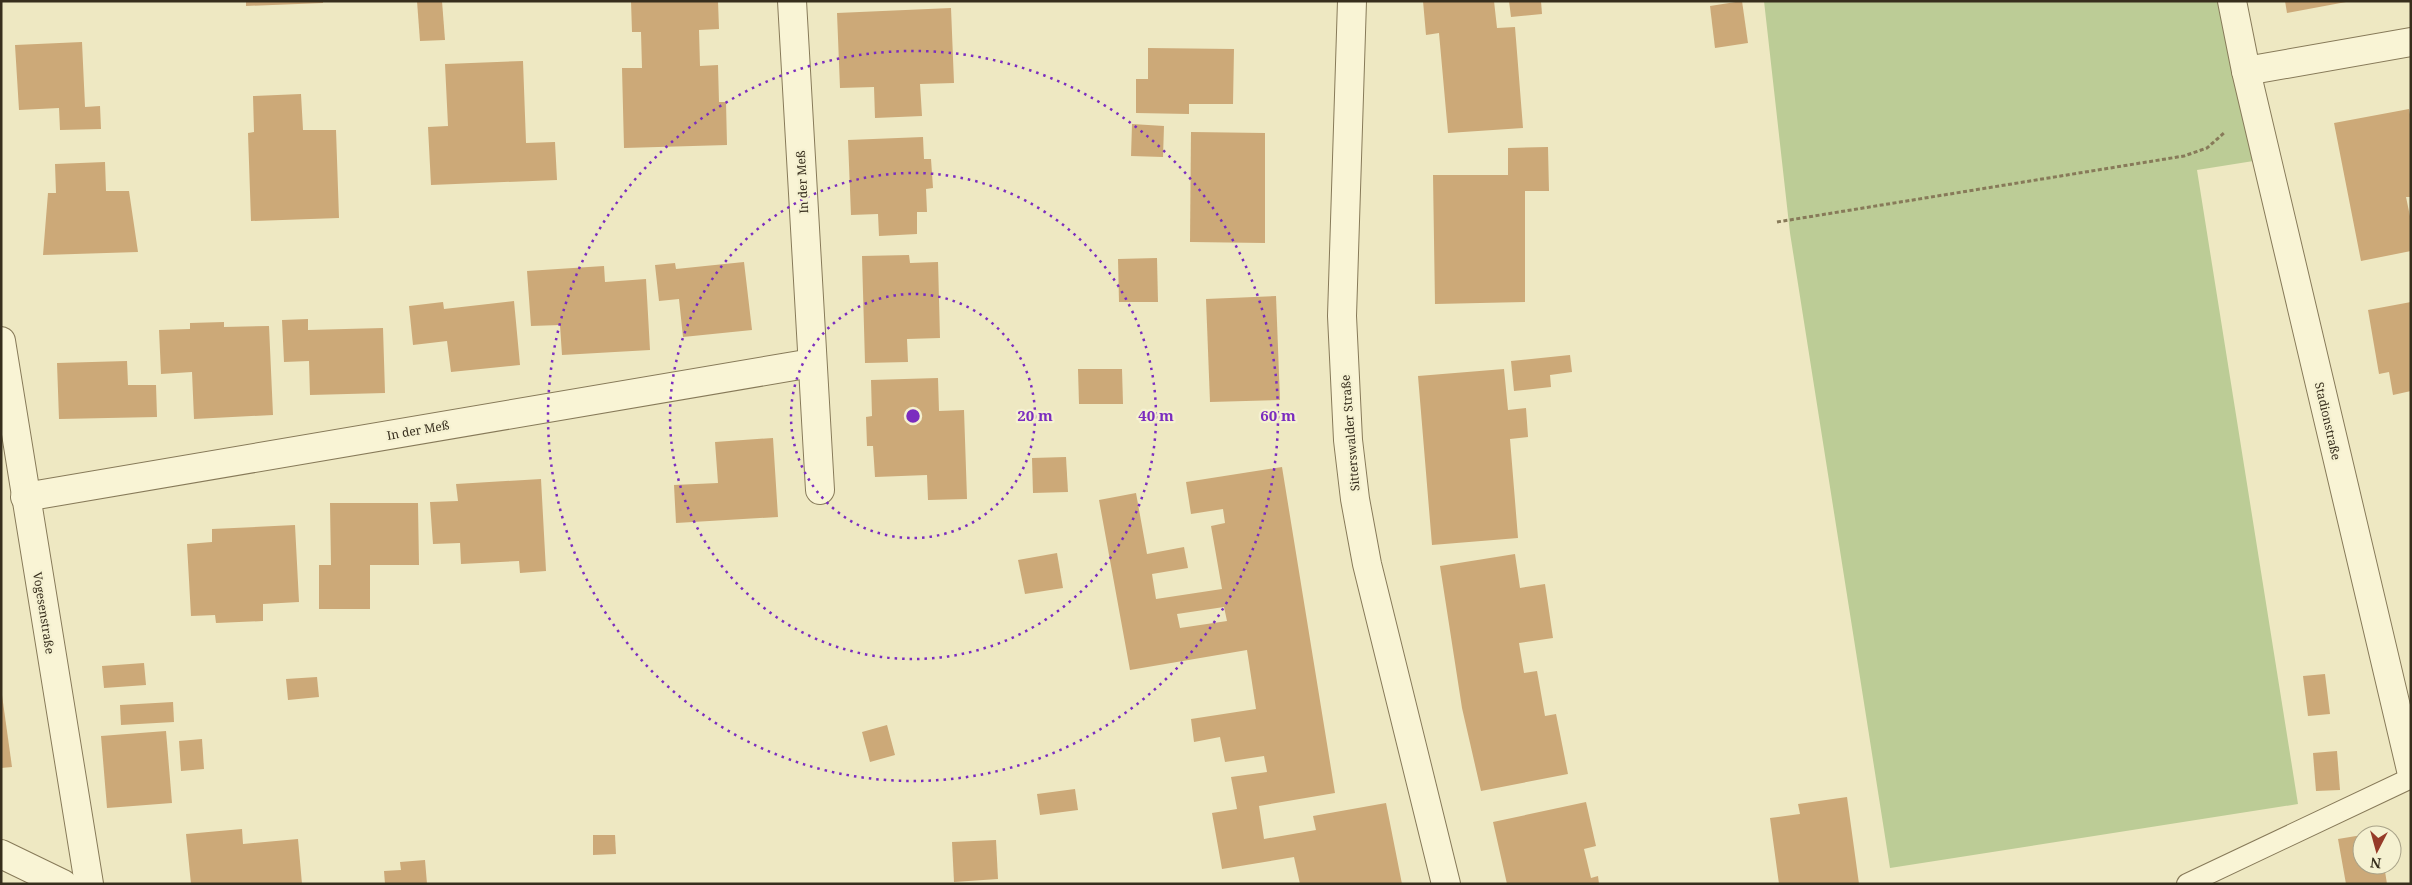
<svg xmlns="http://www.w3.org/2000/svg" width="2412" height="885" viewBox="0 0 2412 885" font-family="'Noto Serif',serif">
  <style>
    .green { fill: #bccc96 }
    .building { fill: #cca978; fill-rule: evenodd }
    .lines { fill: none; stroke-linecap: round; stroke-linejoin: round }
    .service-casing { stroke: #877a59; stroke-width: 22 }
    .minor-casing { stroke: #877a59; stroke-width: 30 }
    .tertiary-casing { stroke: #877a59; stroke-width: 30 }
    .path { stroke: #877a59; stroke-width: 3; stroke-dasharray: 4 2.5; stroke-linecap: butt }
    .service { stroke: #f9f4d5; stroke-width: 20 }
    .minor { stroke: #f9f4d5; stroke-width: 28 }
    .tertiary { stroke: #f9f4d5; stroke-width: 28 }
    .ring { fill: none; stroke: #7b2cbf; stroke-width: 2.5; stroke-dasharray: 2.5 5 }
    .labels { text-anchor: middle; dominant-baseline: central; stroke-width: 4.5; stroke-linejoin: round; paint-order: stroke }
    .street-label { font-size: 12px; fill: #372e1d; stroke: #f5f1d1 }
    .centre { fill: #7b2cbf; stroke: #f5f1d1; stroke-width: 2.5 }
    .ring-label { font-size: 15px; text-anchor: middle; font-weight: bold; fill: #7b2cbf; stroke: #f5f1d1; stroke-width: 4.5; stroke-linejoin: round; paint-order: stroke }
  </style>
  <rect width="100%" height="100%" fill="#eee8c2"/>
  <path class="green" d="M1764,1h468l34,158 -69,11 101,634 -408,64 -100,-635z"/>
  <g class="building">
    <path d="M246,1h77v2l-77,3z"/>
    <path d="M417,1h25l3,39 -25,1z"/>
    <path d="M631,1h87l1,28 -20,1 1,36 18,-1 1,37h7l1,43 -103,3 -2,-80h20l-1,-36h-9z"/>
    <path d="M1423,1h71l3,27 18,-1 8,101 -75,5 -9,-100 -13,2z"/>
    <path d="M1509,1h32l1,13 -31,3z"/>
    <path d="M1742,1l6,42 -33,5 -5,-42z"/>
    <path d="M2285,1h61v1l-59,11z"/>
    <path d="M951,8l3,75 -34,1 2,32 -47,2 -1,-31 -34,1 -3,-75z"/>
    <path d="M82,42l3,65 15,-1 1,23 -41,1 -1,-22 -40,2 -4,-65z"/>
    <path d="M1148,48l86,1 -1,55h-44v10l-53,-1v-34h12z"/>
    <path d="M523,61l3,82 29,-1 2,38 -126,5 -3,-58 20,-1 -3,-62z"/>
    <path d="M301,94l2,36h33l3,88 -88,3 -3,-88 6,-1 -1,-36z"/>
    <path d="M2409,109l2,11v77h-5l5,24v30l-50,10 -27,-138z"/>
    <path d="M1132,124l32,2 -1,31 -32,-1z"/>
    <path d="M1191,132l74,1v110l-75,-1z"/>
    <path d="M923,137l1,22h7l2,29 -7,1 1,23h-10v22l-38,2 -1,-22 -27,1 -3,-75z"/>
    <path d="M1548,147l1,44h-24v111l-90,2 -2,-129h75v-27z"/>
    <path d="M105,162l1,29h23l9,61 -95,3 5,-62h8l-1,-29z"/>
    <path d="M909,255l1,8 28,-1 2,76 -33,1 1,23 -43,1 -3,-107z"/>
    <path d="M1157,258l1,44h-39l-1,-43z"/>
    <path d="M744,262l8,68 -69,7 -4,-38 -20,2 -4,-36 20,-2 1,6z"/>
    <path d="M604,266l1,16 41,-3 4,71 -88,5 -2,-30 -29,1 -4,-55z"/>
    <path d="M1276,296l4,104 -70,2 -4,-103z"/>
    <path d="M514,301l6,64 -69,7 -4,-31 -34,4 -4,-39 34,-4 1,7z"/>
    <path d="M2411,302v89l-18,4 -4,-23 -10,2 -11,-64z"/>
    <path d="M308,319v11l75,-2 2,65 -75,2 -1,-34 -25,1 -2,-42z"/>
    <path d="M224,322v5l45,-1 4,89 -79,4 -2,-47 -31,2 -2,-44 31,-1v-6z"/>
    <path d="M1570,355l2,17 -22,3 1,12 -37,4 -3,-30z"/>
    <path d="M127,361l1,24h28l1,32 -98,2 -2,-56z"/>
    <path d="M1078,369h44l1,35h-44z"/>
    <path d="M1504,369l4,41 18,-2 2,29 -18,2 8,99 -86,7 -14,-169z"/>
    <path d="M938,378l1,33 25,-1 3,89 -39,1 -1,-25 -52,2 -2,-31h-6l-1,-29 6,-1 -1,-36z"/>
    <path d="M773,438l5,79 -102,6 -2,-38 44,-2 -3,-41z"/>
    <path d="M1066,457l2,35 -35,1 -1,-35z"/>
    <path d="M1282,467l53,326 -76,13 5,33 52,-9 -3,-14 73,-13 16,81h-102l-6,-27 -72,12 -10,-56 25,-4 -6,-32 36,-5 -3,-16 -39,6 -5,-25 -26,5 -3,-23 65,-10 -9,-59 -117,20 -31,-170 37,-7 11,61 37,-7 4,21 -36,6 4,25 66,-10 -11,-63 14,-3 -2,-14 -32,5 -5,-32zM1224,607l3,14 -47,7 -3,-14z"/>
    <path d="M541,479l5,92 -26,2 -1,-12 -58,3 -1,-21 -27,1 -3,-42 28,-1 -2,-17z"/>
    <path d="M330,503h88l1,62h-49v44h-51v-44h12z"/>
    <path d="M295,525l4,77 -36,2v17l-47,2 -1,-8 -24,1 -4,-72 25,-2v-13z"/>
    <path d="M1057,553l6,35 -38,6 -7,-34z"/>
    <path d="M1515,554l5,34 25,-4 8,54 -34,5 5,30 13,-2 8,45 11,-2 12,60 -87,17 -19,-83 -22,-142z"/>
    <path d="M144,663l2,22 -42,3 -2,-22z"/>
    <path d="M2325,674l5,40 -22,2 -5,-40z"/>
    <path d="M317,677l2,20 -31,3 -2,-21z"/>
    <path d="M1,688l11,79 -11,1z"/>
    <path d="M173,702l1,20 -53,3 -1,-20z"/>
    <path d="M887,725l8,30 -25,7 -8,-30z"/>
    <path d="M166,731l6,72 -65,5 -6,-72z"/>
    <path d="M202,739l2,30 -23,2 -2,-30z"/>
    <path d="M2337,751l3,39 -24,1 -3,-38z"/>
    <path d="M1075,789l3,21 -38,5 -3,-21z"/>
    <path d="M1847,797l12,87h-80l-9,-66 30,-4 -2,-10z"/>
    <path d="M1586,802l10,44 -12,3 7,29 7,-2 1,8h-92l-14,-62z"/>
    <path d="M242,829l1,15 55,-5 4,45h-111l-5,-50z"/>
    <path d="M593,835h22l1,19 -23,1z"/>
    <path d="M2362,835v30h22l3,19h-41l-8,-45z"/>
    <path d="M996,840l2,39 -44,3 -2,-40z"/>
    <path d="M425,860l2,24h-42l-1,-13 17,-1 -1,-8z"/>
  </g>
  <g class="lines">
    <g class="service-casing">
      <path id="service" d="M2187,884l224,-106"/>
    </g>
    <g class="minor-casing">
      <g id="minor">
        <path d="M792,1l28,489"/>
        <path d="M2232,1l14,70 165,699"/>
        <path d="M2246,71l165,-29"/>
        <path d="M1,341l88,543"/>
        <path d="M25,497l787,-134"/>
        <path d="M1,854l62,30"/>
      </g>
    </g>
    <g class="tertiary-casing">
      <path id="tertiary" d="M1352,1l-10,315 6,124 7,59 12,65 79,320"/>
    </g>
    <path class="path" d="M1777,222l407,-66 23,-8 17,-15"/>
    <use href="#service" class="service"/>
    <use href="#minor" class="minor"/>
    <use href="#tertiary" class="tertiary"/>
  </g>
  <g class="ring">
    <circle cx="913" cy="416" r="122"/>
    <circle cx="913" cy="416" r="243"/>
    <circle cx="913" cy="416" r="365"/>
  </g>
  <g class="labels">
    <g class="street-label">
      <text transform="translate(802 182) rotate(-93)">In der Meß</text>
      <text transform="translate(2328 421) rotate(77)">Stadionstraße</text>
      <text transform="translate(418 430) rotate(-10)">In der Meß</text>
      <text transform="translate(1350 433) rotate(-95)">Sitterswalder Straße</text>
      <text transform="translate(44 613) rotate(81)">Vogesenstraße</text>
    </g>
  </g>
  <circle cx="913" cy="416" r="8" class="centre"/>
  <g class="ring-label">
    <text x="1035" y="421">20 m</text>
    <text x="1156" y="421">40 m</text>
    <text x="1278" y="421">60 m</text>
  </g>
  <rect width="2412" height="885" fill="none" stroke="#372e1d" stroke-width="5"/>
  <g transform="translate(2377 850) rotate(186)"><circle r="24" fill="#f5f1d1" stroke="#a9a389"/>
  <path d="M0-4L9 19L0 12L-9 19Z" fill="#963b29"/>
  <text y="-8" font-size="14" font-weight="bold" text-anchor="middle" fill="#372e1d">N</text>
  </g>
</svg>
